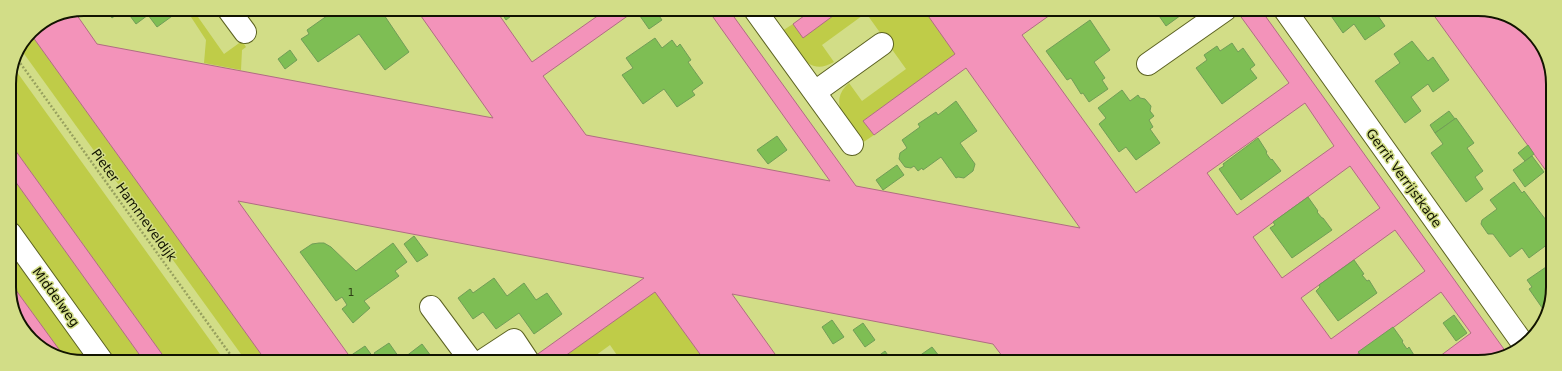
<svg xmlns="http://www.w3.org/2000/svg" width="1562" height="371" viewBox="0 0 1562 371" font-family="'DejaVu Sans',sans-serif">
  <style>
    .green { fill: #bfcc48 }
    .water { fill: #f393ba; stroke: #b06d82; fill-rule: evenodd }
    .building { fill: #7ebe54; stroke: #719d57 }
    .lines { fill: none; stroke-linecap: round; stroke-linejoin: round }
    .minor-casing { stroke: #5c6222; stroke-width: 24 }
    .path { stroke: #97a05e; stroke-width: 2.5; stroke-dasharray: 2 2; stroke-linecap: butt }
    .minor { stroke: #fff; stroke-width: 22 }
    .labels { text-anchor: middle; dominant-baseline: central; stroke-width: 3; stroke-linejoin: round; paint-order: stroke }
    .number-label { font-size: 11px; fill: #2d3e15 }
    .street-label { font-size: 13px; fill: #121400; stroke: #d2dd87 }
    .rim { fill: none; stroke: #121400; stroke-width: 2 }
  </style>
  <rect width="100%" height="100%" fill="#d2dd87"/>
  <g class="green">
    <path d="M202,9h7l-11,8 26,37 18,-13 4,6 -4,3 -1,20 -37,-7 2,-23 -15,-23z"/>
    <path d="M841,10h83l32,44 -93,67 11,14 -12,8c-13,-20 -36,-40 -13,-60l13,18 44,-32 -40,-56 -44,32 12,17c-27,16 -38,-13 -52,-31l11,-7 10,13z"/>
    <path d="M30,33l236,328h-20l-224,-310z"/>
    <path d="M14,68l211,293h-58l-157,-218 -1,-64z"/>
    <path d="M10,174l134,187h-30l-104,-144z"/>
    <path d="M10,253l78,108h-19l-3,-2 -56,-77z"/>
    <path d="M655,291l50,70h-84l-11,-16 -22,16h-30z"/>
  </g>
  <g class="water">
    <path d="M416,9h79l37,53 74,-52h30l-93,66 43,59 244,46 -122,-171h21l127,176 224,42 -114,-160 -92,67 -11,-14 92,-67 -31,-44h133l-35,25 114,158 153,-110 -53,-73h25l245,342 -18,8 -2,-4 -8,6h-46l39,-29 -30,-41 -94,70 -341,-1 -13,-17 -261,-50 48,67h-75l-50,-69 -97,69h-30l116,-83 -406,-77 115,160h-87l-236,-328 1,-2 24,-16 19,-4 23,33 396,74zM1305,103l29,43 -97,69 -30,-42zM1350,166l30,42 -98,70 -29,-41zM1395,230l30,41 -94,68 -30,-41z"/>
    <path d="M812,10h29l-38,28 -10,-14z"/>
    <path d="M1430,10h63l38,21 21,38v110z"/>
    <path d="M10,143l157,218h-23l-134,-187z"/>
    <path d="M10,282l56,77 -35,-19 -21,-38z"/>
  </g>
  <g class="building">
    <path d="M106,9h18l-12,9z"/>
    <path d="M125,9h57l-25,18 -9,-12 -12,9z"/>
    <path d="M328,9h52l29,43 -24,18 -26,-36 -41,28 -17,-23 8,-5 -2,-4 24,-17z"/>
    <path d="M499,9h21l-14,11z"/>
    <path d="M648,10h7l7,10 -13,9 -9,-13z"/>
    <path d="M1155,10h33l-22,16z"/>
    <path d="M1327,10h47l11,16 -20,14 -11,-16 -11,9z"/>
    <path d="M1090,20l20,30 -16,12 11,16 -3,2 6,9 -19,13 -6,-9 -2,1 -10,-16 -4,2 -21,-29z"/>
    <path d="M655,38l7,10 10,-8 5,7 3,-3 11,16 -3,2 15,21 -11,8 3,4 -18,12 -13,-18 -21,15 -21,-29 11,-7 -7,-10z"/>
    <path d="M1412,41l16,20 5,-4 16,23 -16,12 -5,-8 -17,13 10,14 -16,12 -30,-42 25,-18 -6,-9z"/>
    <path d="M1232,43l6,9 5,-4 12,17 -5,4 7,9 -35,26 -26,-36 11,-8 -3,-5 13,-9 3,5z"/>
    <path d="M290,50l7,10 -12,9 -7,-10z"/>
    <path d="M1122,90l8,11 8,-6 2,3 5,1 6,7 -1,5 4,5 -5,4 4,7 -3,2 10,14 -24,17 -10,-13 -7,5 -20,-28 7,-6 -8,-10z"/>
    <path d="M956,101l21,30 -17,12 15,21 -2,7 -9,7 -6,-1 -2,1 -15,-21 -18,13 -1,-2 -4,3 -4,-5 -3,2 -6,-1 -6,-8 1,-6 7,-5 -5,-8 18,-13 -2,-3 18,-12 2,3z"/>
    <path d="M1449,111l6,8 -20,14 -5,-8z"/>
    <path d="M1456,118l18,25 -7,5 16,23 -8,6 8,12 -17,13 -35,-49 12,-9 -8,-11z"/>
    <path d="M777,136l10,14 -19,14 -11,-14z"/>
    <path d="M1258,138l9,14 -1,1 5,7 1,-1 9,12 -40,29 -22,-31 5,-3 -1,-2z"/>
    <path d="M1528,145l6,9 -9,7 -7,-8z"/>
    <path d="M1532,156l12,16 -19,15 -12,-17z"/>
    <path d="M897,165l7,10 -21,15 -7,-10z"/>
    <path d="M1514,182l8,11 2,-2 28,37v13l-23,17 -7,-10 -12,9 -17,-23h-5l-7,-10 1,-4 15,-11 -7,-9z"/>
    <path d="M1308,197l10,14 -1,1 5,6h1l9,12 -40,28 -22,-30 5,-3 -2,-3z"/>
    <path d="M414,236l14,19 -11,7 -13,-18z"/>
    <path d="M319,243h5l7,4 25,24 37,-28 14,19 -12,9 4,5 -35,25 6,7 -17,15 -11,-14 5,-4 -5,-8 -6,4 -36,-49 12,-8z"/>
    <path d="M1354,260l10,14 -2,1 5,6 2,-1 8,13 -39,28 -22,-30 4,-4 -1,-2z"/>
    <path d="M1549,265l3,3v34l-7,10 -16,-23 3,-2 -5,-7z"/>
    <path d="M494,278l13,18 17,-13 12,17 11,-7 15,21 -28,20 -15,-21 -23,16 -13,-17 -10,7 -15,-21 12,-9 3,4z"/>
    <path d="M1454,315l13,18 -11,8 -13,-18z"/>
    <path d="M832,320l12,17 -11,7 -11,-17z"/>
    <path d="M863,323l12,17 -10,7 -12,-17z"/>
    <path d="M1393,327l10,14 -1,1 5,7 2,-2 8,13 -3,2h-56l-3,-4 5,-4 -2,-2z"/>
    <path d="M389,343l12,17 21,-16 12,16 1,-1 2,2h-57l-6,-8z"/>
    <path d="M365,346l11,15h-23l-3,-5z"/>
    <path d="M932,347l11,14h-31z"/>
    <path d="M885,351l7,10h-18l-1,-1z"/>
    <path d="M846,357l3,4h-9z"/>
  </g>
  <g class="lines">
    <g class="minor-casing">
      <g id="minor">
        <path d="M228,9l17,23"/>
        <path d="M755,10l97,134"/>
        <path d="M1285,10l239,335"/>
        <path d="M1148,64l77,-54"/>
        <path d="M815,92l67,-48"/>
        <path d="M10,233l92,128"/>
        <path d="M431,307l40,54"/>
        <path d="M482,361l32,-21 14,21"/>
      </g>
    </g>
    <path class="path" d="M18,60l217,301"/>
    <use href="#minor" class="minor"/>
  </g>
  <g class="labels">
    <g class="number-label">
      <text x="351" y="292">1</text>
    </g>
    <g class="street-label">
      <text transform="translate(1404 178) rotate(54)">Gerrit Verrijstkade</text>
      <text transform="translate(134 205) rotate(54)">Pieter Hammeveldijk</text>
      <text transform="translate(56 297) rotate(54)">Middelweg</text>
    </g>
  </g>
  <path d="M0 0H1562V371H0ZM84 16H1478A68 68 0 0 1 1546 84V287A68 68 0 0 1 1478 355H84A68 68 0 0 1 16 287V84A68 68 0 0 1 84 16Z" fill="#d2dd87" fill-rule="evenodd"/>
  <path class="rim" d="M84 16H1478A68 68 0 0 1 1546 84V287A68 68 0 0 1 1478 355H84A68 68 0 0 1 16 287V84A68 68 0 0 1 84 16Z"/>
</svg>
